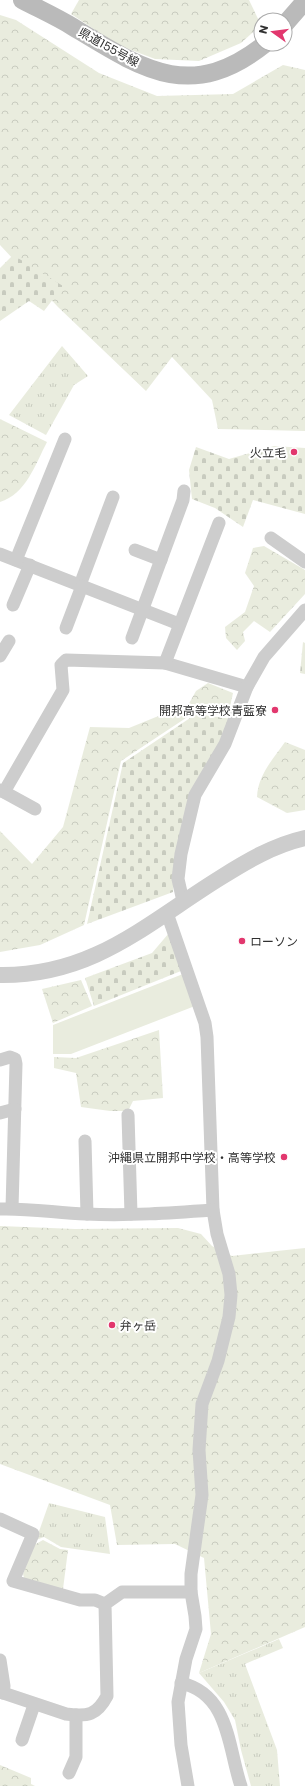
<svg xmlns="http://www.w3.org/2000/svg" width="305" height="1786" viewBox="0 0 305 1786" font-family="Poppins,'Noto Sans JP',sans-serif">
  <style>
    .grass { fill: url(#grass-tufts) }
    .forest { fill: url(#forest-crowns) }
    .cemetery { fill: url(#cemetery-stones) }
    .garden { fill: #e9ecde }
    .lines { fill: none; stroke-linecap: round; stroke-linejoin: round }
    .minor { stroke: #cdcdcd; stroke-width: 13 }
    .tertiary { stroke: #cdcdcd; stroke-width: 16 }
    .secondary { stroke: #bababa; stroke-width: 18 }
    .poi-dot { fill: #e2376e; stroke: #fff; stroke-width: 1.5 }
    .labels { text-anchor: middle; dominant-baseline: central; stroke-width: 4; stroke-linejoin: round; paint-order: stroke }
    .street-label { font-size: 12px; fill: #303030; stroke: #fff }
    .poi-label { font-size: 12px; fill: #303030; stroke: #fff; text-anchor: end }
  </style>
  <defs>
    <pattern id="grass-tufts" width="24" height="20" patternUnits="userSpaceOnUse"><rect width="24" height="20" fill="#e9ecde"/><path d="M3 7l-1-3M5 7V3M7 7l1-3M15 17l-1-3M17 17v-4M19 17l1-3" fill="none" stroke="#c8cbbf"/></pattern>
    <pattern id="forest-crowns" width="20" height="18" patternUnits="userSpaceOnUse"><rect width="20" height="18" fill="#e9ecde"/><path d="M2 6a3 3 0 1 1 6 0M12 15a3 3 0 1 1 6 0" fill="none" stroke="#c8cbbf"/></pattern>
    <pattern id="cemetery-stones" width="16" height="16" patternUnits="userSpaceOnUse"><rect width="16" height="16" fill="#e9ecde"/><path d="M2 7V4a2 2 0 0 1 4 0v3zM10 15v-3a2 2 0 0 1 4 0v3z" fill="#c8cbbf"/></pattern>
  </defs>
  <rect width="100%" height="100%" fill="#fff"/>
  <g class="grass">
    <path d="M62,346l26,30 -14,9 -28,50 -37,-20z"/>
    <path d="M49,1503l56,14 5,37 -49,-7 -17,-10 -8,3z"/>
    <path d="M279,1639l4,9 -38,16 32,86 3,36h-29l-10,-36 -6,-30 -11,-18 -25,-29z"/>
  </g>
  <g class="forest">
    <path d="M79,0h170l12,25 -20,18 -42,18 -44,-2 -37,-14 -47,-31z"/>
    <path d="M0,15l16,5 83,53 58,23 76,-2 50,-29 22,5v361l-87,-2 -6,-29 -40,-43 -26,34 -88,-84 -58,-62z"/>
    <path d="M0,419l47,23c-12,23 -21,52 -47,60z"/>
    <path d="M264,546l41,24v24l-35,38 -16,-11 -11,11 2,9 -8,9 -11,-12 -1,-11 20,-15 9,-26 -9,-13 8,-25z"/>
    <path d="M208,683l25,10 -5,23 -33,-4 -74,49 -37,164 -44,20 -40,7v-121l32,33 31,-37 27,-100 39,1 27,-11 31,-10 9,-16z"/>
    <path d="M285,742l20,8v60l-18,3 -30,-16c1,-22 16,-38 28,-55z"/>
    <path d="M81,980l11,26 -39,17 -11,-34z"/>
    <path d="M159,1030l4,68 -30,3 -5,10h-18l-29,-4 -5,-34 -22,-5v-11l22,1z"/>
    <path d="M0,1226l75,3 103,-1 23,6 11,12 20,10 73,-8v379l-106,46 12,-39 -7,-76 -29,-14 -58,1 -7,-40 -110,-41z"/>
    <path d="M43,1540l17,9 8,1 -5,39 -38,-8 -2,-7 11,-29z"/>
    <path d="M0,1765l31,13v6l4,2h-35z"/>
  </g>
  <g class="cemetery">
    <path d="M13,255l50,31 -19,25 -15,-10 -29,20v-53z"/>
    <path d="M274,446l31,2v66l-52,-14 -10,27 -28,-19 -23,-9 -3,-29 7,-23 33,12z"/>
    <path d="M303,642l2,1v31l-5,-1z"/>
    <path d="M196,714l37,5 -39,74 -19,69 -2,30 -86,32 36,-161z"/>
    <path d="M169,933l12,38 -87,35 -9,-28 67,-25z"/>
  </g>
  <path class="garden" d="M183,974l12,32 -124,48h-18v-29z"/>
  <g class="lines">
    <g class="minor">
      <path d="M271,538l34,24"/>
      <path d="M135,550l26,10"/>
      <path d="M0,554l179,70"/>
      <path d="M16,560l49,-121"/>
      <path d="M80,585l33,-88"/>
      <path d="M13,605l17,-40"/>
      <path d="M66,628l16,-42"/>
      <path d="M132,638l51,-138 1,-9"/>
      <path d="M0,656l9,-15"/>
      <path d="M165,663l82,24"/>
      <path d="M0,790l4,2 59,-102 -2,-25 5,-5 99,3 54,-140"/>
      <path d="M4,792l31,17"/>
      <path d="M183,901l-5,-22 3,-25 14,-59 30,-51 22,-57 17,-30 41,-47"/>
      <path d="M167,913l38,110 2,14 6,173 4,24 12,40 2,21 -2,22 -11,44 -16,43 -3,46 3,45 -11,79v18l4,24 1,13 -10,30 -8,43 3,43 7,41"/>
      <path d="M0,1060l10,-3 5,2 1,5 -4,144"/>
      <path d="M0,1113l15,-4"/>
      <path d="M128,1115l3,99"/>
      <path d="M85,1141l2,73"/>
      <path d="M0,1209c29,-1 57,4 86,5 42,2 85,-1 127,-4"/>
      <path d="M0,1519l33,15 -20,47 67,19h15l10,4"/>
      <path d="M0,1660l4,26 -1,7"/>
      <path d="M181,1683c49,11 47,66 60,103"/>
      <path d="M0,1692l66,22c22,3 31,1 41,-18l-2,-92 17,-12h69"/>
      <path d="M22,1740l12,-35"/>
      <path d="M69,1773l7,-16v-42"/>
    </g>
    <path class="tertiary" d="M0,975c93,1 146,-51 220,-97 27,-17 54,-33 85,-40"/>
    <g class="secondary">
      <path d="M22,0c17,9 35,17 51,27 69,42 118,76 192,17"/>
      <path d="M285,24l20,-23"/>
    </g>
  </g>
  <g class="poi-dot">
    <circle cx="294" cy="452" r="4"/>
    <circle cx="275" cy="710" r="4"/>
    <circle cx="242" cy="941" r="4"/>
    <circle cx="284" cy="1157" r="4"/>
    <circle cx="112" cy="1325" r="4"/>
  </g>
  <g class="labels">
    <g class="street-label">
      <text transform="translate(109 47) rotate(29)">県道155号線</text>
    </g>
    <g class="poi-label">
      <text x="286" y="452">火立毛</text>
      <text x="267" y="710">開邦高等学校青藍寮</text>
      <text x="250" y="941" text-anchor="start">ローソン</text>
      <text x="276" y="1157">沖縄県立開邦中学校・高等学校</text>
      <text x="120" y="1325" text-anchor="start">弁ヶ岳</text>
    </g>
  </g>
  <g transform="translate(273 32) rotate(284)"><circle r="19" fill="#ffffff" stroke="#acacac"/>
  <path d="M0-3L7 15L0 10L-7 15Z" fill="#e2376e"/>
  <text y="-6" font-size="11" font-weight="bold" text-anchor="middle" fill="#303030">N</text>
  </g>
</svg>
